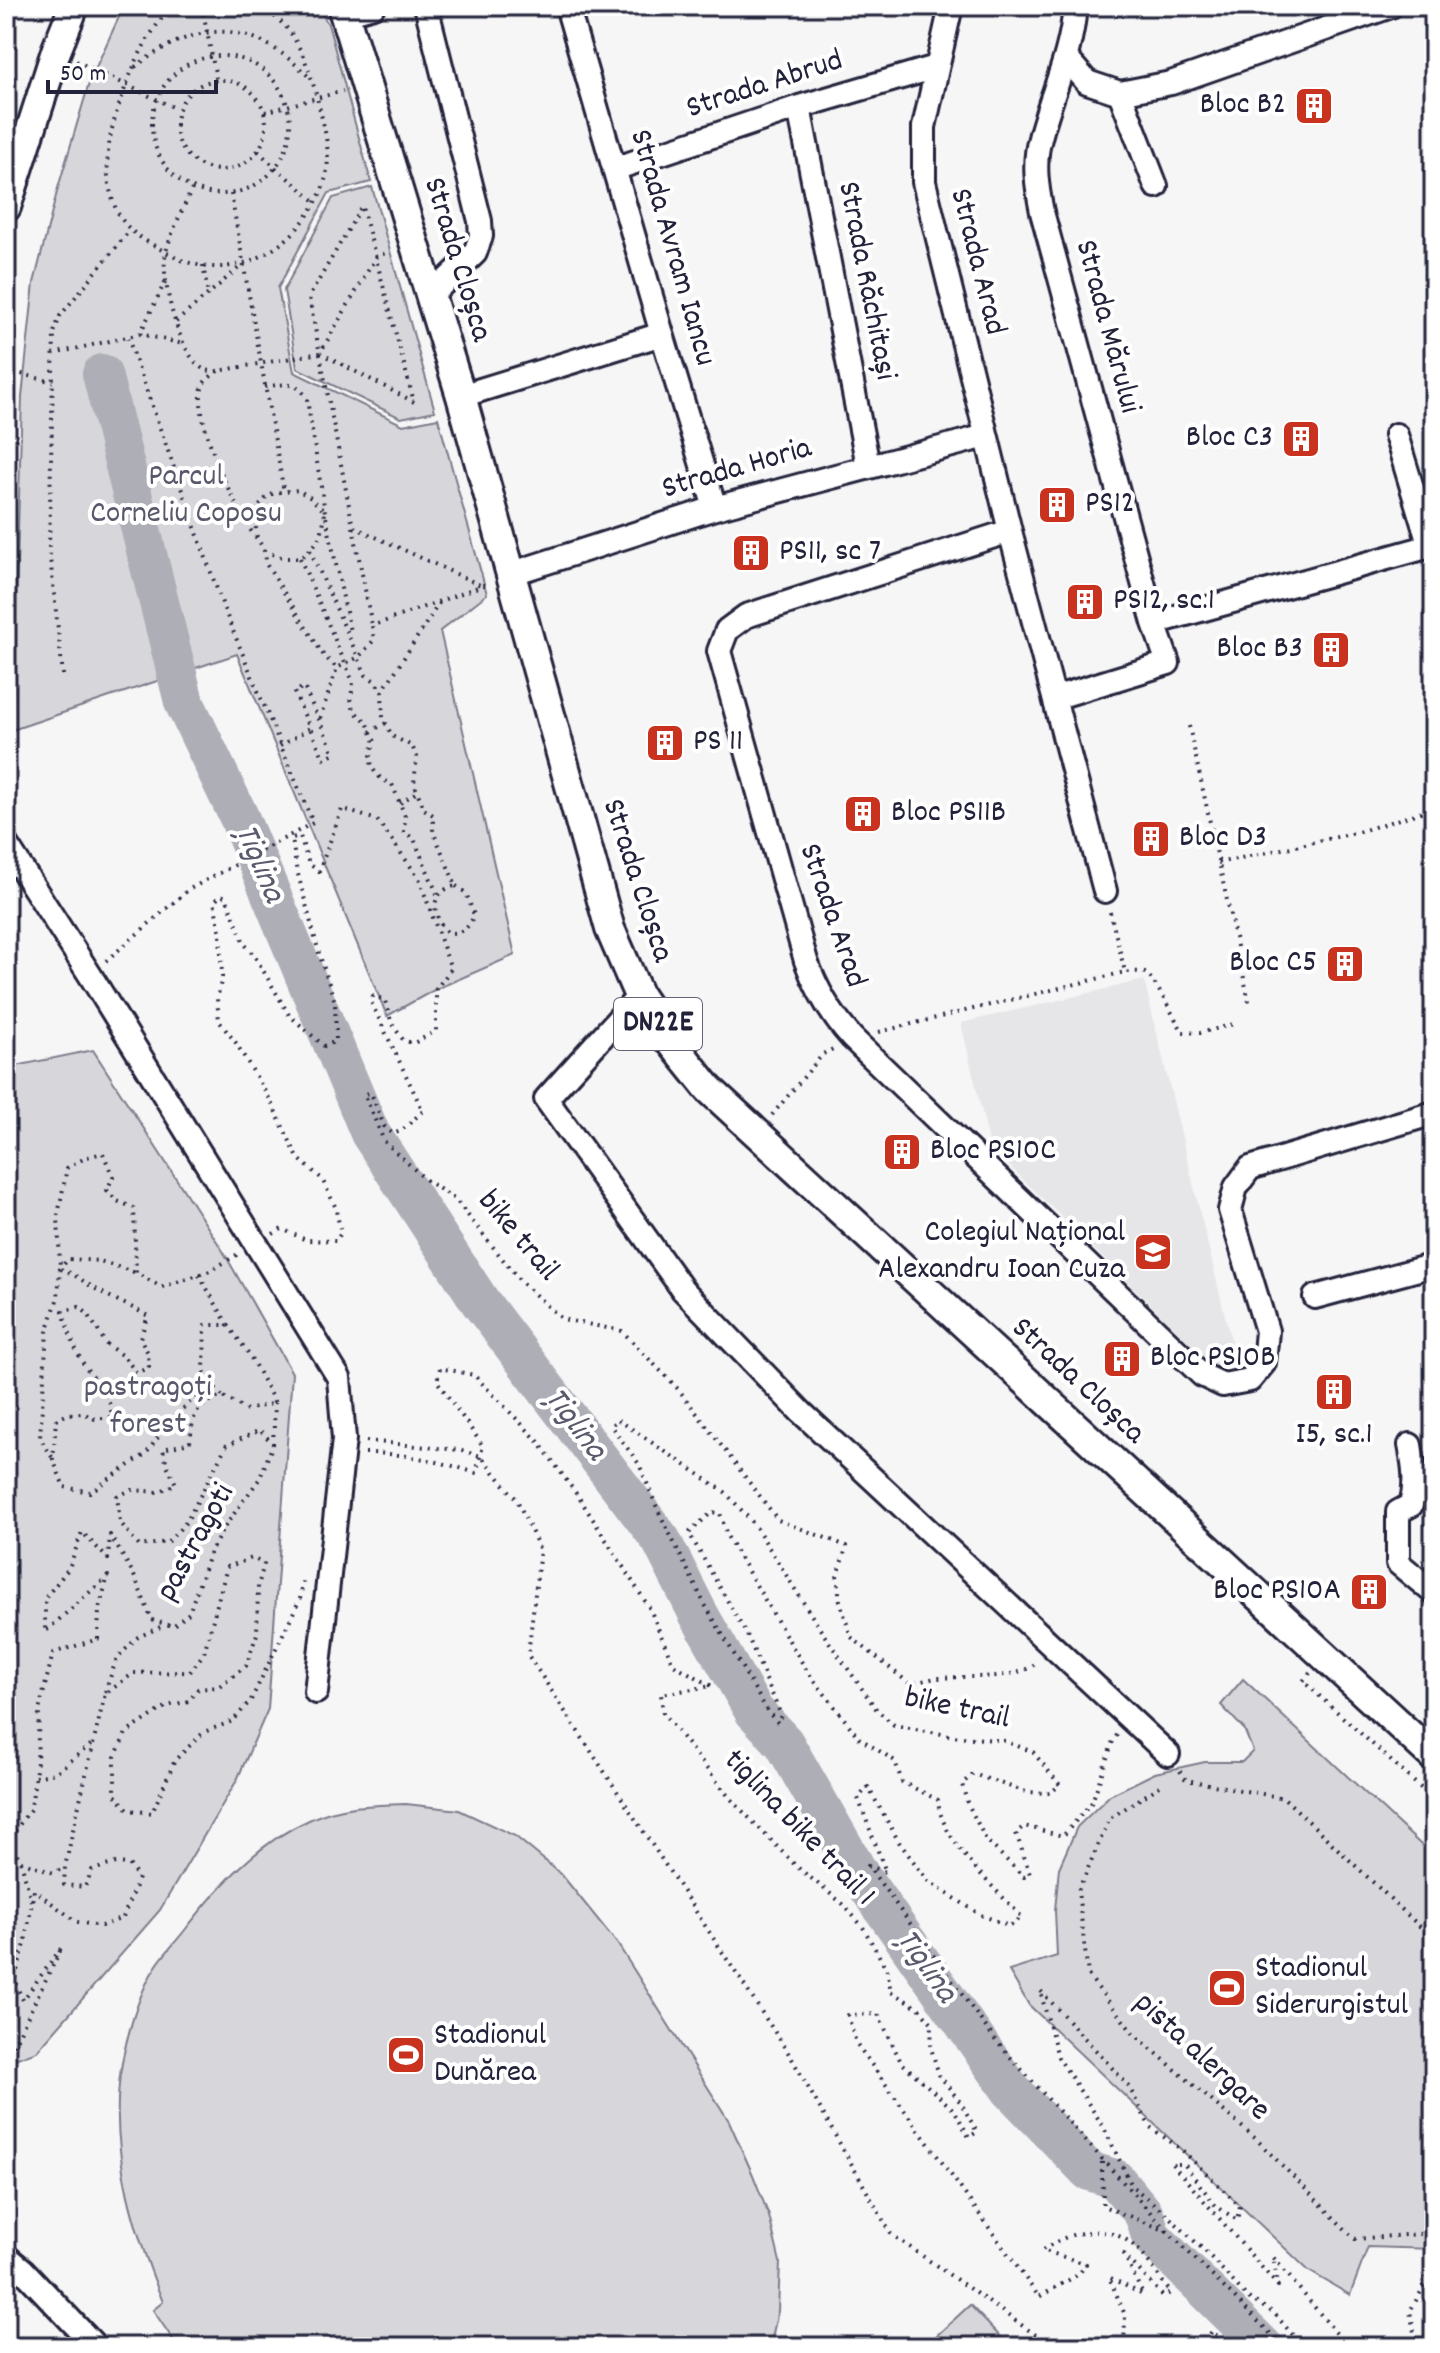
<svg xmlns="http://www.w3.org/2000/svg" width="1440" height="2353" font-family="Dekko,sans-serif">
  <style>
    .built { fill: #e6e6e9 }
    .green { fill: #d7d7db; stroke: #7c7c8b; stroke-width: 2 }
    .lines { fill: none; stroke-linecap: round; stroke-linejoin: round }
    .river { stroke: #aeaeb7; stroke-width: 40 }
    .minor-casing { stroke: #22223b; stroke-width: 28 }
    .major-casing { stroke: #22223b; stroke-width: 34 }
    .path { stroke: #22223b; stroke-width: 4; stroke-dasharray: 2 6; stroke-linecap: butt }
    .minor { stroke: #fff; stroke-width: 22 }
    .major { stroke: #fff; stroke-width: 28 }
    .labels { text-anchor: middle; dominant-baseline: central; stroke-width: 8; stroke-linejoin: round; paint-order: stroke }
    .shield { fill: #fff; stroke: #646476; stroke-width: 2 }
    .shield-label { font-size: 30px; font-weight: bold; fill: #22223b }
    .street-label { font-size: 32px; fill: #22223b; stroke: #fff }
    .poi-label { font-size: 32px; fill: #22223b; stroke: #fff; text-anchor: start }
    .park-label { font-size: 32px; fill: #58586b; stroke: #fff }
    .water-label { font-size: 34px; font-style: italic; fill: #5a5a6d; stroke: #fff }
  </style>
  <rect width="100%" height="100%" fill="#f6f6f7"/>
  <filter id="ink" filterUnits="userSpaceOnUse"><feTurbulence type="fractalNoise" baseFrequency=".0125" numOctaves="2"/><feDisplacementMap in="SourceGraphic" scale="16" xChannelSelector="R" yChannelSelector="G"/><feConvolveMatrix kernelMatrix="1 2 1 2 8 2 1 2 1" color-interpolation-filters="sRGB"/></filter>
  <g filter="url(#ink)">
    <!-- built -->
    <path class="built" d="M1144,980l91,377 -23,8 -222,-218 -29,-124z"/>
    <!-- green -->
    <path class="green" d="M124,6h193l11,18 43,158 -42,11 -51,95 16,84 109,53 35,-7 49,176 -47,37 75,324 -79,34 -49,27 -150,-362 -225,76 10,-333 12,-114 24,-95 32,-108z
      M372,187l63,224 -34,7 -104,-50 -13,-78 49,-92z
      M93,1050l130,201 69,122 -24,336 -31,71 -77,130 -123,141 -31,11v-994z
      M1243,1679l191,178v392l-66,-2 -18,48 -41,-24 -280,-266 -20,-34 48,-15 -2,-46 4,-42 18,-41 33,-32 45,-22 50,-11h37l11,-11 -9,-22 -23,-24z
      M406,1804l53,6 56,26 46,38 56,69 112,178 24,54 16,41 11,46 -2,49 -8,36h-592l-25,-37 10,-8c-28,-69 -51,-143 -44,-218 3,-32 18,-89 36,-116 8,-13 20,-25 30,-38 35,-45 73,-88 126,-111 31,-14 62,-14 95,-15z
      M970,2305l40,42h-86z"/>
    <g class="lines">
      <!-- river -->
      <path class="river" d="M102,374l82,328 55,115 131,316 111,170 180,237 38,75 55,96 30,32 75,131 152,216 78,81 26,8 29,35 7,22 113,111"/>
      <!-- minor casing -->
      <g class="minor-casing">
        <path id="minor" d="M426,6l54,215 1,15 -6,17 -44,42
          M567,6l95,328 53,174
          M951,6l-27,121v55l86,349 95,360
          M345,14l28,-8
          M1067,59l20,23 33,11 51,-10 220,-77
          M1120,93l36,93
          M799,107l69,359
          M614,169l185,-62 137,-40
          M461,396l201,-62
          M1396,435l34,112
          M1010,531l-264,85 -19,14 -8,21 87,310c11,30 25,54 46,77l350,337 21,10 27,-5 14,-17 3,-32 -37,-121 6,-23 14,-19 184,-55
          M510,574l205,-66 271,-72
          M1154,623l280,-78
          M1054,698l114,-35 -14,-40 -112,-411c-5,-24 -9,-49 -2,-74 12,-47 31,-81 35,-132
          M6,844l84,131 249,403 5,61 -28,253
          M639,996l-93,103 137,191 118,122 367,342
          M1315,1297l119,-32
          M1410,1445c4,21 7,39 1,60l-13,7v51l36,30
          M6,2256l17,14 73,77"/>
      </g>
      <!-- major casing -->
      <g class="major-casing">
        <path id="major" d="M342,6l119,390 149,533 29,67 25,37 45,56 725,668
          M6,207l50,-156 18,-45"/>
      </g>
      <!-- path -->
      <path class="path" d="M172,6c-27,30 -41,64 -54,102 -11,33 -16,67 -2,101 8,18 23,29 39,37 12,7 25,15 39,18 42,12 87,-12 111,-45 23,-31 27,-55 19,-92 -7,-31 -15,-65 -32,-92 -7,-11 -20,-21 -31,-29
        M202,6l14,72
        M152 125a69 69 0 1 1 138 0a69 69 0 1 1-138 0Z
        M76,61l101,48
        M135,67c64,-48 115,-49 173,9
        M176 125a45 45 0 1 1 90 0a45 45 0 1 1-90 0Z
        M265,112l78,-21
        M258,151l18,17 40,34
        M192,189c-9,20 -20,41 -26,63 -7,23 14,110 40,118 4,1 8,1 12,1l102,-18 56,-96 14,-6
        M231,194l53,298
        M203,265l5,29
        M176,322l66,-57
        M140,334l25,-52
        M320,353l94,49 -52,-196 -53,91 63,329
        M53,354l87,-20 43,10
        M6,370l47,12
        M218,371c-4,3 -11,8 -14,12 -15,29 28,116 43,142 10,16 19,20 19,39l58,92 13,12 22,-11 15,-17 -2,-14 117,-43
        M265,387c18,-3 33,-7 42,12l18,113 25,119
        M354,527l126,58
        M257,537c-3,-15 -2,-34 14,-42 7,-4 19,-4 27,-5l13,8 14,14c-3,25 -5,30 -25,46h-16l-18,-6
        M310,550l56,125 9,6 7,11 1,26 9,18 20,10 5,11 -3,26 10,26 9,6v16l23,55
        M300,558l53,124 -2,17 3,12 13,11 8,20c-9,19 -3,35 17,42l13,32 -1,16 10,7 24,57
        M63,675l-14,-127 5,-215 6,-17 70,-86
        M382,692l59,-92
        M320,718l17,-50
        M1189,726l61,280
        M370,732l16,-9
        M280,746l30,-18 -16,-36 10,-5 30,66 -10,6 -14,-31
        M400,803l17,-11
        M1218,863l137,-30 79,-25
        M456,886l10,7 8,22c-6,14 -11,18 -26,18 -16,-17 -20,-42 8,-47z
        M1110,912l15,60
        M106,961l82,-71 125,-67 -89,-214 -96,-271
        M879,1032l246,-60c6,0 14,-1 20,1 8,3 31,48 38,59l17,1 34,-9
        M772,1115l51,-61 10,-5
        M273,1234l9,-5 24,11 30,1 5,-8 -6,-27 -13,-27 -24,-21 -29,-60 -33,-55 -17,-22 -2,-22 5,-22 -2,-46 -6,-29 7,-7 5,2 18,46 12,15 33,57 35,31 12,-5 -1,-39 -16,-49 -23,-86 -4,-29 8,-2 9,28 10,7 23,-62 35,11 42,58 32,91 -15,20v42l-22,12 -10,-2 -12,-17 -7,-24 -12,-4 -2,6 52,109 -22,20 -8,3 -9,-8 -13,-33 -7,1 20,47 43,40 28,18 65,82 42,38 60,12 57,59 99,130 69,26 -10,29 3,26 11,36 59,47c10,-2 20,-6 31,-6 31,-3 72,4 97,-16
        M199,1275l29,50
        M210,1383l12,13
        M366,1441l92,9 23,6 36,44 23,50 -12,105 263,402 100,177 162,113
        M273,1444l2,-41
        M365,1453c39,0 74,8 111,20l7,-27 -46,-65 3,-13 34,7 64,66 42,58 70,110 23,55 39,22 -51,8 2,19 66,84 67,69 47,38 20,23 24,43 4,22 28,16 13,15 -1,25 8,27 22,28 16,29 -8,5 -14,-26 -54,-49 -23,-48 -30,1 8,28 183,254 40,-23 7,-10 -44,-14c11,-6 23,-14 35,-16 54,-11 66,22 94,59l-8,3 -39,-42 19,41 -34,-18 16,38 -1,32
        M52,1457l-12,-19 7,-106 11,-35 2,-28 8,-10 32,2 36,12
        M1310,1673l-7,8 131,119
        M105,1692l12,-34 21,-21 27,-12
        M1117,1735l-4,6 -21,61 -29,34 -39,-10 -8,7 14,41 -6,3 -38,-37 -19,-38 -5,-18 11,-10 53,18 24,1 10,-8 -27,-33 -28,-11 -52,-5 -59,-11 -17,-15 -55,-78 -68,-108 -29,-32 -108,-73 -6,7 28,38 19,46 46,93 64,109 10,11 3,-8 -33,-78 -59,-104 23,-21 8,1 7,23 80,135 52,67 36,23 7,21 36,18c2,40 57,88 84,117l-12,9 -29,-11 -53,-34 -29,-39 -31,-55 -10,11 28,74 -18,-6 128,175 171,190
        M1180,1771l6,9 98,18 150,142
        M35,1777l20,-4 38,-30
        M1160,1786l-50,32 -32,73 10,84 45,58 123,106 99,100 64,-5 15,-4
        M9,1840l12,21 33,12 11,-6
        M6,1844l25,-36 6,-46 2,-51 14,-58 45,-14 1,-30 9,-33 -63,56v-34l24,-30 13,-36 26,27 2,-24 23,38 19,47 21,6 16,-13 21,-61 16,-27 34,-47 13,-34 -13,-14 -34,16 -39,75 -19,21 -29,4 -19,-24 -3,-26 15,-6 26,2 18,-8 -9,-19 -4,-16 27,-6c3,-28 4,-37 32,-47l25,14 28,-7 -26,-49 -21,-29h-23l-1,45 6,13 -41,39 -23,32 -56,38 -26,-5 -11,-28 3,-39 12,-6 15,-1 12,6 17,-2c-2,-24 -15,-32 -27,-51 -11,-17 -17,-36 -22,-55l16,-4 9,7 18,30 18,13 13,16 12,-6 -1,-14 -8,-15 8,-22c-17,-10 -36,-17 -54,-28 -12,-7 -20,-15 -34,-19l-2,-54 9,-47 20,-11 16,-4 10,24 -6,13 10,11 17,7 2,65 26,14 48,-16 28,-17
        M21,1861l10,40
        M6,2060l56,-113 -39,53 -9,-19 11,-37 9,-54 43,32 24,4 22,-8 15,-40 -9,-14 -13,-1 -24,7 -7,17 -21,-2 1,-18 8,-37 32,-136 29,-21 56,-1 14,-19 23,-86 25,-9 12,6 -6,22 -1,48 -11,32 -28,21 -20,2 -9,12 -22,5 -41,27 -11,24v38l14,15 23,3 23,-53 29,-28 29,-11 18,-21 49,-101 4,-22
        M6,2092l6,11v17l-6,2
        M1102,2162l1,44 64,25 117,116
        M1201,2347l11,-16 17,16
        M1303,2347l-29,-34 -26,-15 -41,-45 -42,-40 -33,-27 -29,-60 -45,-69 -18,-67 88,95 22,42 32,23 58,56 -3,14 -21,-14 -32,-42h-12l106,122 -5,-29 73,88 10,2
        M1417,2347l-7,-36 16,-28 8,-6"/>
      <!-- minor -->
      <use href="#minor" class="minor"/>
      <!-- major -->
      <use href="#major" class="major"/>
    </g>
  </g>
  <!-- icons -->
  <defs>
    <g id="building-square" transform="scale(2)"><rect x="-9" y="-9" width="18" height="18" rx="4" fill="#c8321e" stroke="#fff"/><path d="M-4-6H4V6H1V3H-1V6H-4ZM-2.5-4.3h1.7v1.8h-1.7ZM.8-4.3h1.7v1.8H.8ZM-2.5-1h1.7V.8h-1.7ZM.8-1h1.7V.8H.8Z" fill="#fff"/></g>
    <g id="school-square" transform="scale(2)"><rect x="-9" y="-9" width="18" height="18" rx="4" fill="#c8321e" stroke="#fff"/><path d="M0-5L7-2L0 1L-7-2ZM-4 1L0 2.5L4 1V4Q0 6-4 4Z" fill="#fff"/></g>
    <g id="stadium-square" transform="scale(2)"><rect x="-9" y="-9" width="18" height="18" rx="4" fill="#c8321e" stroke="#fff"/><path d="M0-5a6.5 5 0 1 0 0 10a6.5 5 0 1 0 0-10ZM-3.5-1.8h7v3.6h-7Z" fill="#fff"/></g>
  </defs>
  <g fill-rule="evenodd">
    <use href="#building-square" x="1314" y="106"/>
    <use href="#building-square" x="1301" y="439"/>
    <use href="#building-square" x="1057" y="505"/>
    <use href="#building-square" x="751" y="553"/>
    <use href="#building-square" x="1085" y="602"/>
    <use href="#building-square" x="1331" y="650"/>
    <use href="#building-square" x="665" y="743"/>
    <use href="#building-square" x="863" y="814"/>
    <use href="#building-square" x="1151" y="839"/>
    <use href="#building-square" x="1345" y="964"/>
    <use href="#building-square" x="902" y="1152"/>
    <use href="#school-square" x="1153" y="1252"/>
    <use href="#building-square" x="1122" y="1359"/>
    <use href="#building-square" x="1334" y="1392"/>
    <use href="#building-square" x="1369" y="1592"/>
    <use href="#stadium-square" x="1227" y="1988"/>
    <use href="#stadium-square" x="406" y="2055"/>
  </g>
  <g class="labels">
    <!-- shield labels -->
    <rect class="shield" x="614" y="998" width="88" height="52" rx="6"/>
    <g class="shield-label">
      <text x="658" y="1024">DN22E</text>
    </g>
    <!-- street labels -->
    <g class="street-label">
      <text transform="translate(765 86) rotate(-18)">Strada Abrud</text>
      <text transform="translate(671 248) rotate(74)">Strada Avram Iancu</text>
      <text transform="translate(456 260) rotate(73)">Strada Cloșca</text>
      <text transform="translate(976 262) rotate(76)">Strada Arad</text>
      <text transform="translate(865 281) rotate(79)">Strada Răchitași</text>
      <text transform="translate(1106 327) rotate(75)">Strada Mărului</text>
      <text transform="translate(737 470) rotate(-16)">Strada Horia</text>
      <text transform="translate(636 881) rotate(72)">Strada Cloșca</text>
      <text transform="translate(831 916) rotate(71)">Strada Arad</text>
      <text transform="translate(517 1237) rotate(50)">bike trail</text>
      <text transform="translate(1077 1382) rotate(43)">Strada Cloșca</text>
      <text transform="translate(197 1543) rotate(-61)">pastragoti</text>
      <text transform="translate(957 1710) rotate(12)">bike trail</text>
      <text transform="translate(798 1829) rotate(46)">tiglina bike trail 1</text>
      <text transform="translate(1201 2058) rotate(43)">pista alergare</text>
    </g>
    <!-- poi labels -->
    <g class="poi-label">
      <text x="1286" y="106" text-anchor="end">Bloc B2</text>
      <text x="1273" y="439" text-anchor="end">Bloc C3</text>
      <text x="1085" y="505">PS12</text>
      <text x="779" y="553">PS11, sc 7</text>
      <text x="1113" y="602">PS12, sc.1</text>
      <text x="1303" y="650" text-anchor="end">Bloc B3</text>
      <text x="693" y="743">PS 11</text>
      <text x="891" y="814">Bloc PS11B</text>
      <text x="1179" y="839">Bloc D3</text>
      <text x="1317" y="964" text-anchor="end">Bloc C5</text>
      <text x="930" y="1152">Bloc PS10C</text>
      <text x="1125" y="1234" text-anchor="end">Colegiul Național<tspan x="1125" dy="37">Alexandru Ioan Cuza</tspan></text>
      <text x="1150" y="1359">Bloc PS10B</text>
      <text x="1334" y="1436" text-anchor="middle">I5, sc.1</text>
      <text x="1341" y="1592" text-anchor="end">Bloc PS10A</text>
      <text x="1255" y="1970">Stadionul<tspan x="1255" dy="37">Siderurgistul</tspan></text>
      <text x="434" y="2037">Stadionul<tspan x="434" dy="37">Dunărea</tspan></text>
    </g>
    <!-- park labels -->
    <g class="park-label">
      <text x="186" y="478">Parcul<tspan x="186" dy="37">Corneliu Coposu</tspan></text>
      <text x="148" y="1389">pastragoți<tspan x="148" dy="37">forest</tspan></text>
    </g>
    <!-- water labels -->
    <g class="water-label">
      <text transform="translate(258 864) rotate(67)">Țiglina</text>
      <text transform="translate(574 1425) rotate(53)">Țiglina</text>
      <text transform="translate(925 1967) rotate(55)">Țiglina</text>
    </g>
  </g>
  <!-- margin -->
  <rect width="1440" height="2353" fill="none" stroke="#fff" stroke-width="32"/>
  <rect x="16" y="16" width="1408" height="2321" fill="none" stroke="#22223b" stroke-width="3" filter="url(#ink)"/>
  <!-- scale -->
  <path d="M48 80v12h168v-12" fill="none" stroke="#22223b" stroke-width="4"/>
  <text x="60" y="80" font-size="24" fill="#22223b" stroke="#ffffff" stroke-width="6" paint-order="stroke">50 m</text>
</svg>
